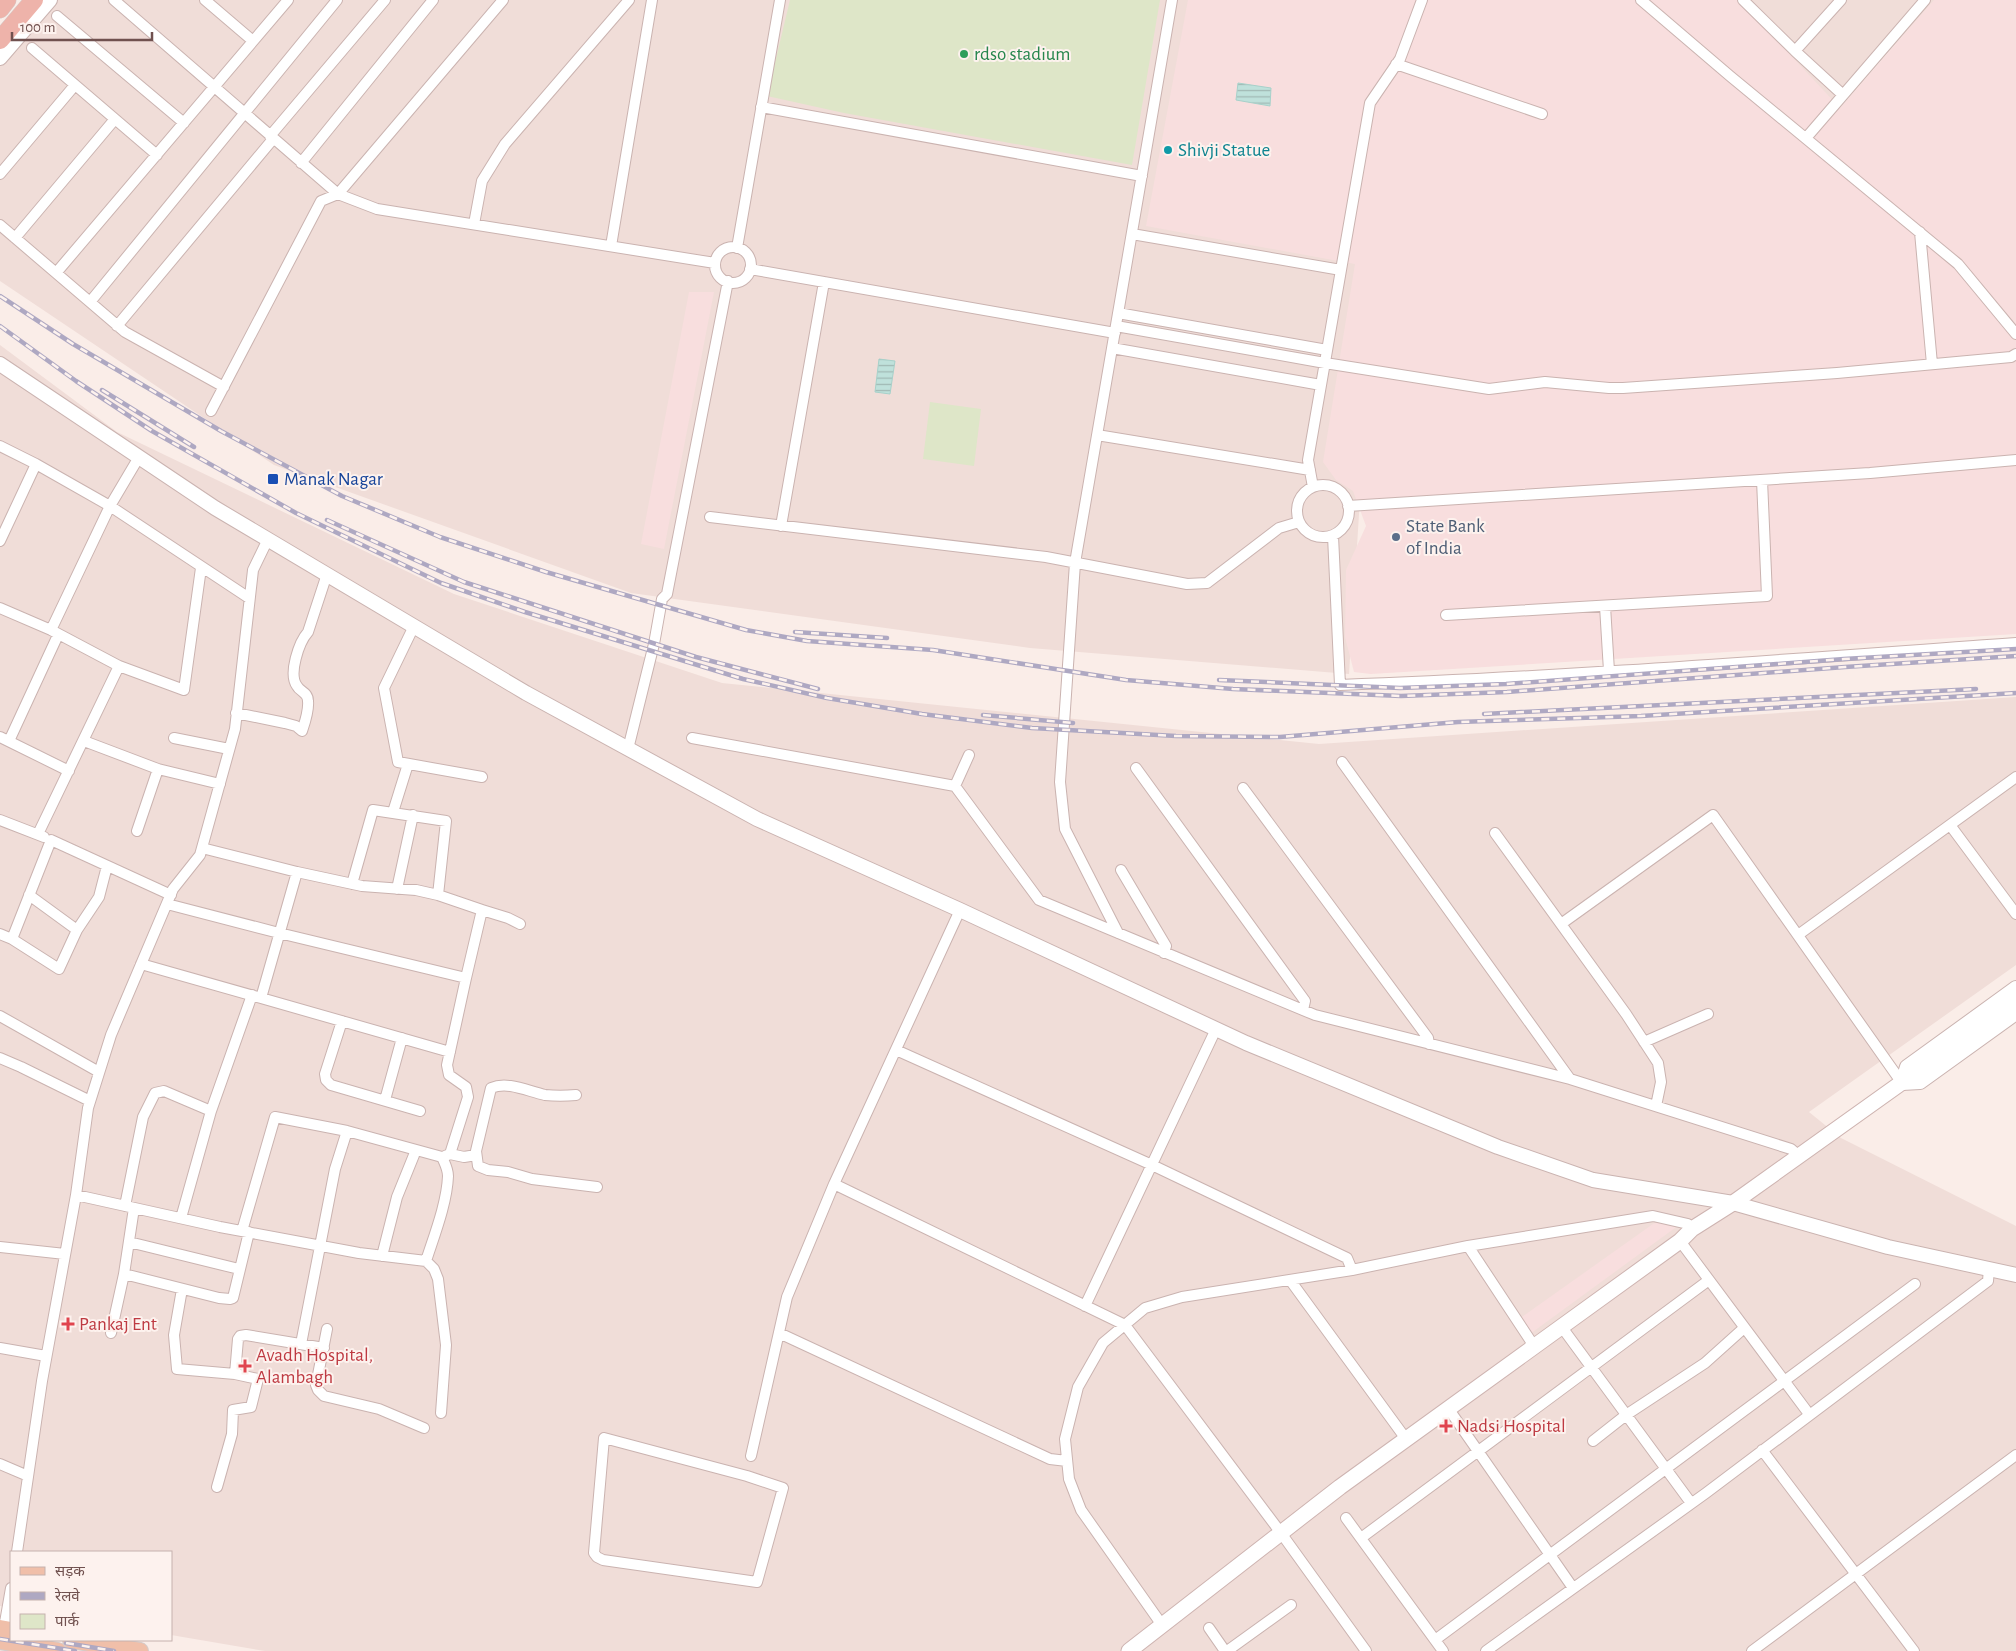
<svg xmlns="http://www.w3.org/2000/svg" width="2016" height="1651" font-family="'Alegreya Sans','Noto Sans Devanagari',sans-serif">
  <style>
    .residential { fill: #f0ddd8 }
    .commercial { fill: #f8dede }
    .green { fill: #dee6c8 }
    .water { fill: url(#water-rules); stroke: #a7d1ca }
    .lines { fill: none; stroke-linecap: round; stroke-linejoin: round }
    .minor-casing { stroke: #cab3b0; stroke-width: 12 }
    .tertiary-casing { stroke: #cab3b0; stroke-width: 16 }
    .secondary-casing { stroke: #ceb4b1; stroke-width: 17 }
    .primary-casing { stroke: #d4cbca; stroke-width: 18 }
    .trunk-casing { stroke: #d4cbca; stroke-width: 19 }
    .minor { stroke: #fff; stroke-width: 10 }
    .tertiary { stroke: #fff; stroke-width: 14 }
    .secondary { stroke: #fff; stroke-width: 15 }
    .primary { stroke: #f0bfa9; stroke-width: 16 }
    .trunk { stroke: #eeb3aa; stroke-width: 18 }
    .rail-casing { stroke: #aea8c2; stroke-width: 4.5 }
    .rail { stroke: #fdf2ee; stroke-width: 2.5; stroke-dasharray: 8; stroke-linecap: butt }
    .leisure-dot { fill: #2e9e5b; stroke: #fdf2ee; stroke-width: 2 }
    .culture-dot { fill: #0f9aa8; stroke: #fdf2ee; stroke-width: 2 }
    .transit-dot { fill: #1a4fb4; stroke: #fdf2ee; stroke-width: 2 }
    .service-dot { fill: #5c6f8a; stroke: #fdf2ee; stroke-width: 2 }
    .health-dot { fill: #e0444e; stroke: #fdf2ee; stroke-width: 2 }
    .labels { text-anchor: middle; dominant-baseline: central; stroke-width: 4; stroke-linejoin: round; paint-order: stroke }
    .leisure-label { font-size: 19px; fill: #27864d; stroke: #fdf2ee; text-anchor: start }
    .culture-label { font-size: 19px; fill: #0d838f; stroke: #fdf2ee; text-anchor: start }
    .transit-label { font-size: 19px; fill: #164399; stroke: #fdf2ee; text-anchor: start }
    .service-label { font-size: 19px; fill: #4e5e75; stroke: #fdf2ee; text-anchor: start }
    .health-label { font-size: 19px; fill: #be3a42; stroke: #fdf2ee; text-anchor: start }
  </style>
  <defs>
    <pattern id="water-rules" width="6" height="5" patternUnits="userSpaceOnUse" patternTransform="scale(1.25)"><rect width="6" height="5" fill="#bfe1db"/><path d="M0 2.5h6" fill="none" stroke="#a0b9b4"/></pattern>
  </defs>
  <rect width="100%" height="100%" fill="#faede8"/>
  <!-- residential -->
  <path class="residential" d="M52,0h1362l-45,355 -20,319 -319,-26 -399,-55 -357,-128 -274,-184v-218z
    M1687,0h248l-112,125z
    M0,345l117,87 337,162 268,89 597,61 697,-47v268l-207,147 32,26 175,88v425h-1751l-94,-16v-83h-160v56l-11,-2z"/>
  <!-- commercial -->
  <path class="commercial" d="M1188,0h551l101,108 94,-108h82v634l-645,40 -17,-2 -9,-35 1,-67 20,-44 -13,-35 -17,-11 -13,-18 32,-198 -209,-38z
    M689,292h25l-50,257 -23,-5z
    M1660,1221l19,4 -149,109 -11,-15 134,-95z"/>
  <!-- green -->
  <path class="green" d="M790,0h370l-28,165 -288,-52 -77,-17z
    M930,402l51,7 -7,57 -51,-7z"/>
  <!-- water -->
  <path class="water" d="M1238,83l33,5 -1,18 -34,-6z
    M879,359l16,2 -5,33 -15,-2z"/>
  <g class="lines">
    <!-- minor casing -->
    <g class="minor-casing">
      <path id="minor" d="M114,0l224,194 39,15 338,54
        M205,0l48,41
        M1641,0l89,76 228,188 58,70
        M1743,0l52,51
        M1841,0l-46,51 48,44
        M57,16l127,107
        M32,48l125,107
        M1396,64l146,50
        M761,107l381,69
        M270,136l115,-136
        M1806,138l119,-138
        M301,163l132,-163
        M0,174l75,-89
        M474,224l8,-43 23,-37 124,-144
        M0,225l125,107 99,55
        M1920,232l12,132
        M1132,234l209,36
        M15,238l100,-119
        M611,246l41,-246
        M715 265a18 18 0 1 1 36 0a18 18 0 1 1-36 0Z
        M737,248l43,-248
        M750,269l365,64
        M56,273l232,-273
        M90,302l247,-302
        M1118,313l209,37
        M117,326l156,-187
        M1116,326l209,37 164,26 56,-7 64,6h14l214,-15 174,-16 5,-3
        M1112,348l209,37
        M211,411l110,-210 17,-7 165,-194
        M1097,435l213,35
        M0,446l36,18
        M139,457l-29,49 -59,124 68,36 65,24 17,-122
        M1297 511a26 26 0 1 1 52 0a26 26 0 1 1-52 0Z
        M1313,487l-5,-27 62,-357 30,-44 22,-59
        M1348,506l522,-33 146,-13
        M710,517l336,40 141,27 20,-1 72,-55 20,-6
        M781,526l43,-244
        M1333,536l7,149c225,-8 451,-26 676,-42
        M0,541l36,-77 74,42 139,92
        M1605,606l4,65
        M0,608l51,22
        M1446,615l321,-19 -5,-116
        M414,626l-30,62 14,74 84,15
        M236,713l49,10 11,3 6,5c3,-9 7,-20 6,-30 0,-9 -8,-9 -11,-15 -9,-12 2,-44 11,-54l19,-58
        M0,737l69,34
        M174,738l55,11
        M692,738l263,48 84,114 276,115 255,64 221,70 8,7
        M9,741l49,-106
        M84,741l74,28
        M628,749l26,-105 8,-45 5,-5 61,-313
        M1342,762l228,317
        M1136,768l169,233 -2,9
        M955,786l14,-31
        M1243,788l185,250 1,6
        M393,812l15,-48
        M0,820l44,17
        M1950,825l66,89
        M137,831l21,-62 62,15
        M1495,833l131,181 32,49 3,19 -5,24
        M38,834l81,-168
        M1121,870l45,76 -2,7
        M297,872l65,14 54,4 22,5 44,15
        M352,884l21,-74 73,11 -8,74
        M397,889l16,-74
        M167,904l112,29 187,45 16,-68 26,8 12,6
        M1561,924l152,-109 189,268
        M77,930l22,-33 8,-31
        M1118,933l-53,-104 -5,-47 15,-219 97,-563
        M0,934l12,5 39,-99 120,55
        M1798,935l218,-158
        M12,939l47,30 18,-39 -48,-35
        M141,964l120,34 36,-126 -95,-24
        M261,998l189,54
        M0,1016l99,56
        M342,1021l-17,53 1,6 5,5 89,26
        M1644,1042l64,-28
        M896,1050l256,115 195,93 5,12
        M0,1058l21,9 69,34
        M576,1095c-11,1 -21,1 -31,0 -18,-4 -37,-14 -54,-7l-15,63 2,15 10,4 20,2 24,7 65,8
        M385,1100l17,-62
        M450,1154l18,-57 -2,-10 -17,-12 -2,-10 19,-87
        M445,1156l5,-2 14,3 12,-2
        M834,1184l291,141 156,208 85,118
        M76,1195l144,32 139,26 67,8 8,8 4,10 8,66 -5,68
        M125,1206l18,-89 12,-24 9,-2 47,20
        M134,1208l-10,66 95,24 11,1 3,-1 16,-66
        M181,1218l30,-107 41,-116
        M242,1231l33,-114 72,14 95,26c3,7 6,12 6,19 -1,27 -14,60 -22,85
        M1680,1241l129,173
        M129,1242l110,27
        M1468,1246l66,100
        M0,1247l65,7
        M382,1256l15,-59 17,-42
        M1290,1280l116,159
        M182,1289l-8,46 3,34 58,5 23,5 -7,28 -18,3 -1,24 -15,53
        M1085,1306l131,-277
        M1561,1326l130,177
        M327,1329l-11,56 2,5 6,6 55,13 45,19
        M111,1333l13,-59
        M779,1333l271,126 17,2
        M301,1344l34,-175 12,-38
        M0,1348l46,8
        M235,1374l3,-35 2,-3 6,-1 78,13
        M1448,1408l125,180
        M604,1438l143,38 36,12 -26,94 -154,-22 -6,-3 -3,-4z
        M1593,1441l33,-26 79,-52 39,-35
        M1762,1450l152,201
        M751,1456l36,-159 47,-113 126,-274
        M0,1464l28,12
        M1346,1518l97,133
        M1361,1538l348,-258
        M17,1552l25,-171 34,-186 12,-87 23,-73 62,-146 27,-34 35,-126 18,-159 15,-31
        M1162,1625l-81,-115 -12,-31 -4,-40 13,-52 25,-44 42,-35 37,-11 170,-27 116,-24 185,-30 35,8 4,5
        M1209,1628l16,23
        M3,1634l8,-46
        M1435,1640l480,-356
        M1227,1651l64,-46
        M1486,1651l220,-158 282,-212 1,-12
        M1752,1651l264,-196"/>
    </g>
    <!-- tertiary casing -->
    <g class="tertiary-casing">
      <path id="tertiary" d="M0,58l50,-58
        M0,364l215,144 311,185 231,126 203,91 286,133 252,104 95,33 140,23 155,44 128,28
        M2016,988l-109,79 -5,16 18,-1 96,-69"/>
    </g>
    <!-- secondary casing -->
    <g class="secondary-casing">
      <path id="secondary" d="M1129,1651l211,-164 340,-246 12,-12 41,-26 283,-202"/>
    </g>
    <!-- primary casing -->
    <g class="primary-casing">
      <path id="primary" d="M0,1628l11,2
        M71,1640l69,11
        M0,1641l58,10"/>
    </g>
    <!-- trunk casing -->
    <g class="trunk-casing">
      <path id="trunk" d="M0,9l7,-9
        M0,40l34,-40"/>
    </g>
    <!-- minor -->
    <use href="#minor" class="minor"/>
    <!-- tertiary -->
    <use href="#tertiary" class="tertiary"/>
    <!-- secondary -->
    <use href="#secondary" class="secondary"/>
    <!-- primary -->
    <use href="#primary" class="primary"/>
    <!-- trunk -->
    <use href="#trunk" class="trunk"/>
    <!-- rail casing -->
    <g class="rail-casing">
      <path id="rail" d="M0,296l73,48 148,87 121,65 98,41 106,35 200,58 61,11 126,9 193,30 107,9 168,7 106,-4 338,-25 171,-11
        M0,326l76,55 76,50 144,82 145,70 84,29 218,67 84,19 95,16 110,14 144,8 104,1 178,-15 183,-6 375,-23
        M102,390l92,57
        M327,520l137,62 232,75 122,32
        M795,632l92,6
        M1219,680l181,8 106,-4 338,-25 172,-10
        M1484,714l492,-25
        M983,715l90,8
        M0,1639l75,12
        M66,1643l48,8"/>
    </g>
    <!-- rail -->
    <use href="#rail" class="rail"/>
  </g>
  <!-- markers -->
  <circle class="leisure-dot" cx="964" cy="54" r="5"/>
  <circle class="culture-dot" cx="1168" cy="150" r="5"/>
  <rect class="transit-dot" x="267" y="473" width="12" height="12" rx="2.5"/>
  <circle class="service-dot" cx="1396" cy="537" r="5"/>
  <g class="health-dot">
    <path d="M65.5 1316.5h5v5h5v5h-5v5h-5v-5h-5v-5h5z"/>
    <path d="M242.5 1358.5h5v5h5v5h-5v5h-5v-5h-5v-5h5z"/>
    <path d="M1443.5 1418.5h5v5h5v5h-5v5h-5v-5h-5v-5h5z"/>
  </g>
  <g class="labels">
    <!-- leisure labels -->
    <g class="leisure-label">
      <text x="974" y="54">rdso stadium</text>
    </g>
    <!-- culture labels -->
    <g class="culture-label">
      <text x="1178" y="150">Shivji Statue</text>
    </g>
    <!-- transit labels -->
    <g class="transit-label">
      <text x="284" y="479">Manak Nagar</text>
    </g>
    <!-- service labels -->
    <g class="service-label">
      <text x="1406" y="526">State Bank<tspan x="1406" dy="22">of India</tspan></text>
    </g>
    <!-- health labels -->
    <g class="health-label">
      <text x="79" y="1324">Pankaj Ent</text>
      <text x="256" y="1355">Avadh Hospital,<tspan x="256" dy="22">Alambagh</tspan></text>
      <text x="1457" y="1426">Nadsi Hospital</text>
    </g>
  </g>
  <!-- legend -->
  <rect x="10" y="1551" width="162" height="90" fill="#fdf2ee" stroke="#c5b2ae"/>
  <rect x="20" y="1567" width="25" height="8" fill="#f0bfa9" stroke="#c5b2ae"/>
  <text x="55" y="1576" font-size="15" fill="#70514f">सड़क</text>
  <rect x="20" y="1592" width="25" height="8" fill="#aea8c2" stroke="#c5b2ae"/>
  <text x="55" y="1601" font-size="15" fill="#70514f">रेलवे</text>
  <rect x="20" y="1614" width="25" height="15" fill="#dee6c8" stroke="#c5b2ae"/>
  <text x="55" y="1626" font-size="15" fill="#70514f">पार्क</text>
  <!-- scale -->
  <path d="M12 32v8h140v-8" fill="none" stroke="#70514f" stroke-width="2.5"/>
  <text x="20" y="32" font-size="15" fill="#70514f" stroke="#fdf2ee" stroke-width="4" paint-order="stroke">100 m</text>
</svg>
